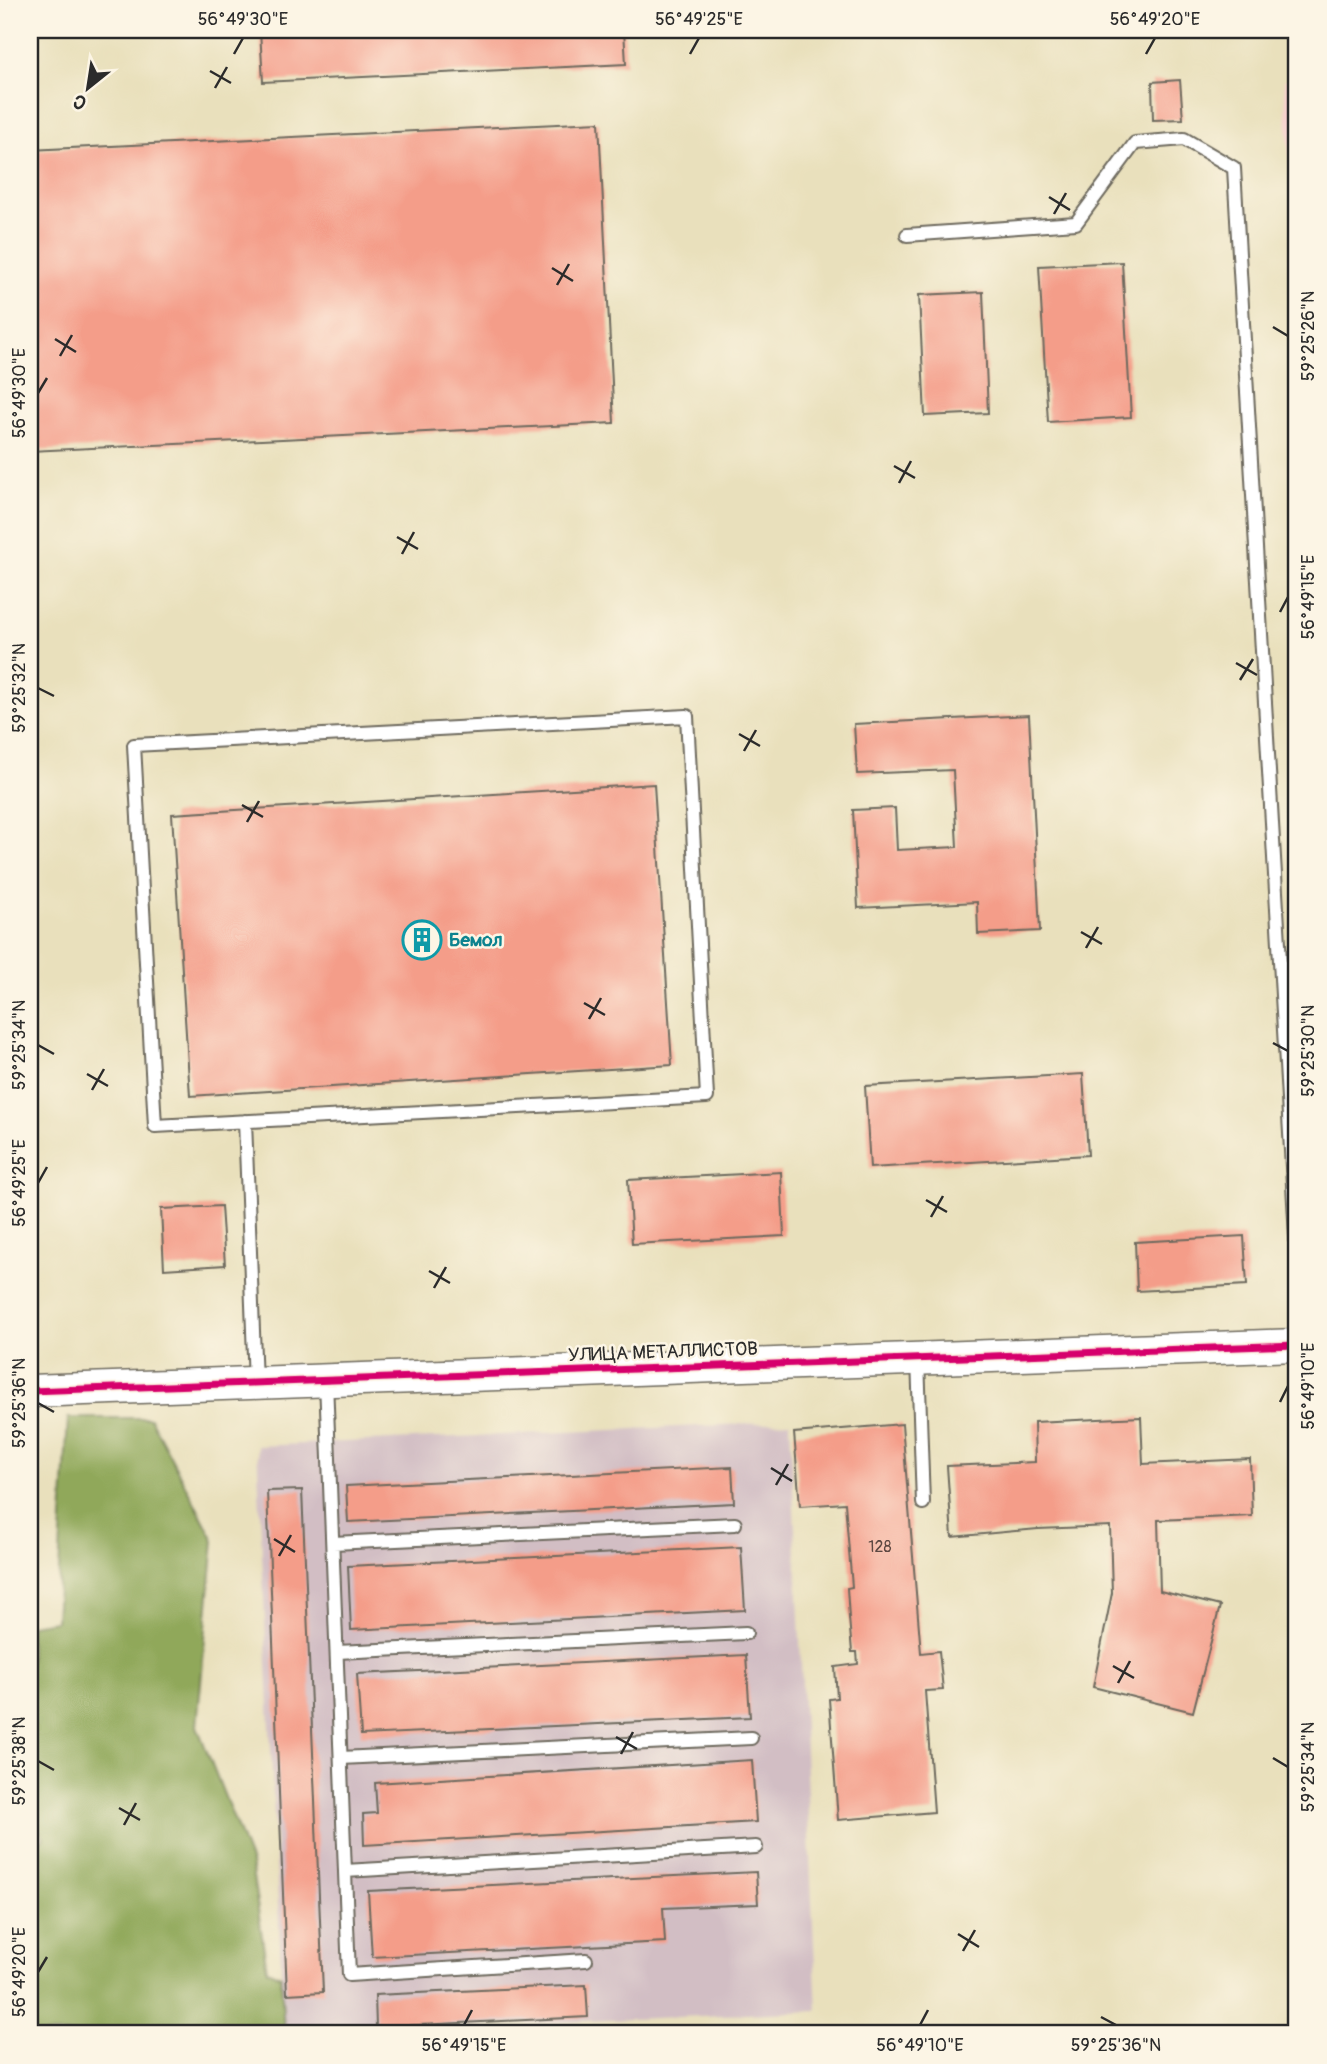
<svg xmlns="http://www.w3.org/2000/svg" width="1327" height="2064" font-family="Pangolin,sans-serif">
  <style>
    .built { fill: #f7d0ce }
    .industrial { fill: #d2bec4 }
    .forest { fill: #90a85a; stroke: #5e6a42; stroke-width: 2 }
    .building { fill: #f49d89 }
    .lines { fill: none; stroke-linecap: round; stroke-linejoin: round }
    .service-casing { stroke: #6e6a5e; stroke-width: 16 }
    .tertiary-casing { stroke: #6e6a5e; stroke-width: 35 }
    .service { stroke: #fff; stroke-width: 12 }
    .tertiary { stroke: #fff; stroke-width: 32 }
    .cycleway-casing { stroke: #fcf5e5; stroke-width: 11 }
    .cycleway { stroke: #d6006c; stroke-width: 7 }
    .ticks { fill: none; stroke: #2b2b2b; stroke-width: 2.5 }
    .labels { text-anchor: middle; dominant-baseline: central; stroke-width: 5; stroke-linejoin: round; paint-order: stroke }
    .number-label { font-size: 16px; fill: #5d4842 }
    .culture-label { font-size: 19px; font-weight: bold; fill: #0d838f; stroke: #fcf5e5; text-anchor: start }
    .street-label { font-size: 19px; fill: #2b2b2b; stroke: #fcf5e5 }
    .neatline { fill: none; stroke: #2b2b2b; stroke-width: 2.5 }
    .ticks-label { font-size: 18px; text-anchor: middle; fill: #2b2b2b }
  </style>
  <rect width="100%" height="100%" fill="#fcf5e5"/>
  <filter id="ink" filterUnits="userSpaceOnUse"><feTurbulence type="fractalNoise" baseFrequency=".0143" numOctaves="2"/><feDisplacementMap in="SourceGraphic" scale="14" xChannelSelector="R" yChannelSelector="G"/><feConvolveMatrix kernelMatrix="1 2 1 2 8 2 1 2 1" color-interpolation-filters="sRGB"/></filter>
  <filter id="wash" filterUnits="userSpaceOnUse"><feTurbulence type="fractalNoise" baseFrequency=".00686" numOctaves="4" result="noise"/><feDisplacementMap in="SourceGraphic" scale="28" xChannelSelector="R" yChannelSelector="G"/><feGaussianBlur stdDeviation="1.57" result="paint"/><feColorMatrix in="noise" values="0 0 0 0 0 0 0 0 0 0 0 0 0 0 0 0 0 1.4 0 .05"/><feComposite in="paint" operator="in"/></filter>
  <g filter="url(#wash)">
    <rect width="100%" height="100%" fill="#e9e0bc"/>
    <!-- built -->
    <path class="built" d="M1297,79v193l-13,-192z"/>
    <!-- industrial -->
    <path class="industrial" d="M790,1422l27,589 -533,23 -27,-588z"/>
    <!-- forest -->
    <path class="forest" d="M68,1418h82l64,122 -17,186 54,137 16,107 14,6 3,58 165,-7 2,7h-421v-185l14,-11 -14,-21v-192l26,-4z"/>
    <g id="blocks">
      <!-- building -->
      <path class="building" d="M260,30h364l2,34 -363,18z
        M1180,80l3,39 -30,1 -1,-38z
        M599,122l15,301 -584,28v-301z
        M1122,262l9,155 -83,5 -9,-156z
        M983,292l5,121 -63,3 -6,-121z
        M1029,715l11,216 -62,3 -1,-32 -119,6 -5,-98 42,-2 2,42 60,-3 -4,-77 -96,4 -3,-50z
        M654,784l18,281 -482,31 -18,-282z
        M1083,1074l5,81 -218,13 -5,-82z
        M781,1172l3,64 -152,8 -4,-64z
        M221,1206l4,59 -61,4 -3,-60z
        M1244,1236l3,49 -110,6 -2,-49z
        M1141,1417l2,47 107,-5 2,57 -94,4 2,71 60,15 -27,106 -100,-25 19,-94 -2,-67 -72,3 -86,8 -5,-71 88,-4 -1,-40z
        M902,1424l19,229 18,-2 4,39 -18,1 9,121 -96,8 -9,-121 8,-1 -2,-31 23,-3 -1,-12h-5l-3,-34 -2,-30 5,-1 -7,-84 -45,3 -6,-73z
        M732,1467l2,36 -386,19 -2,-36z
        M302,1490l21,502 -36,2 -20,-503z
        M741,1547l4,63 -394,20 -3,-64z
        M746,1655l4,62 -389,18 -4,-61z
        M752,1760l4,62 -392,23 -1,-31 14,-1 -2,-30z
        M756,1872l2,32 -95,4 2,34 -293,15 -4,-66z
        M586,1985l2,32 -212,10 -1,-32z"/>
    </g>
  </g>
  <g filter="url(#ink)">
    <use href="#blocks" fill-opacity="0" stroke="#6e6a5e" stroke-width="2"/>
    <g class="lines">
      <!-- service casing -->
      <g class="service-casing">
        <path id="service" d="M907,235l169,-12 59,-80 49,-4 50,29 63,1086
          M687,716l20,381 -552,29 -21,-381z
          M245,1121l10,262
          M918,1359l5,144
          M326,1381l23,594 237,-15
          M333,1543l402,-19
          M337,1652l409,-19
          M341,1758l410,-20
          M345,1871l411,-24"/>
      </g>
      <!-- tertiary casing -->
      <g class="tertiary-casing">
        <path id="tertiary" d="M30,1391l1267,-46"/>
      </g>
      <!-- service -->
      <use href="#service" class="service"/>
      <!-- tertiary -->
      <use href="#tertiary" class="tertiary"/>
      <!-- cycleway casing -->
      <g class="cycleway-casing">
        <path id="cycleway" d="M30,1391l1267,-46"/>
      </g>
      <!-- cycleway -->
      <use href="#cycleway" class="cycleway"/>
    </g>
  </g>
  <!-- ticks -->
  <path class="ticks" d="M234,54l9,-16M690,54l9,-16M1146,54l9,-16M210,71l21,12M215,88l12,-21M1049,197l21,13M1054,214l12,-21M552,268l21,13M557,285l12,-21M1273,327l15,9M55,339l21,13M60,356l12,-21M38,393l9,-15M894,466l21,12M899,483l12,-22M397,537l21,12M402,554l12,-22M1280,612l8,-15M1236,663l21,12M1240,680l13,-21M38,688l16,8M739,734l21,12M744,751l12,-21M242,805l21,12M247,822l12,-21M1081,932l21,12M1086,948l12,-21M584,1003l21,12M589,1019l12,-21M1273,1043l15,8M38,1045l16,9M87,1074l21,12M92,1090l12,-21M38,1183l9,-16M926,1200l21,12M931,1217l12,-21M429,1271l21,12M434,1288l12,-21M1280,1402l8,-16M38,1403l16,9M771,1468l21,13M776,1485l12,-21M274,1539l21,13M279,1556l12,-21M1113,1666l21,12M1118,1683l12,-22M616,1737l21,12M621,1754l12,-22M1273,1758l15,9M38,1761l16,9M119,1808l21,12M124,1825l12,-22M958,1934l21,13M963,1951l12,-21M38,1972l9,-15M1101,2017l15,8M464,2025l8,-15M920,2025l8,-15"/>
  <!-- icons -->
  <defs>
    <g id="building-ring" transform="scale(2.0125)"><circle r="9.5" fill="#fcf5e5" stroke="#0f9aa8" stroke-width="1.5"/><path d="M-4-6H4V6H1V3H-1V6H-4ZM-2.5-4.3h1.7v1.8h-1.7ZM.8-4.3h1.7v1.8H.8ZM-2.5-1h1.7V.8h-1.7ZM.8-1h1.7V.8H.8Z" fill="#0f9aa8"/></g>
  </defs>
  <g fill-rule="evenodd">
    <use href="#building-ring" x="422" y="940"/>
  </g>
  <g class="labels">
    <!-- number labels -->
    <g class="number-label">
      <text x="880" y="1547">128</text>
    </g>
    <!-- culture labels -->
    <g class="culture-label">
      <text x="449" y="940">Бемол</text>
    </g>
    <!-- street labels -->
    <g class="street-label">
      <text transform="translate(663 1352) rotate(-2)">УЛИЦА МЕТАЛЛИСТОВ</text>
    </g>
  </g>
  <!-- margin -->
  <rect width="1327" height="2064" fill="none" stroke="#fcf5e5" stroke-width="77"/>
  <!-- north arrow -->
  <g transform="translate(88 88) rotate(210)" stroke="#fcf5e5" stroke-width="5" paint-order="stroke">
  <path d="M0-5L12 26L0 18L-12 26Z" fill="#2b2b2b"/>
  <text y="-10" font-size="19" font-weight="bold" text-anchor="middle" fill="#2b2b2b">С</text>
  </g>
  <rect x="38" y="38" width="1250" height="1987" class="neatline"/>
  <g class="ticks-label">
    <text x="243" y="25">56°49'30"E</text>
    <text x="699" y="25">56°49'25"E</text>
    <text x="1155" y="25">56°49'20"E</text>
    <text transform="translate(1308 336) rotate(-90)" y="6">59°25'26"N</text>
    <text transform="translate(19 393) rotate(-90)" y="6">56°49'30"E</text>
    <text transform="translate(1308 597) rotate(-90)" y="6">56°49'15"E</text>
    <text transform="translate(19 688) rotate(-90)" y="6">59°25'32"N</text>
    <text transform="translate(19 1045) rotate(-90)" y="6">59°25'34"N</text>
    <text transform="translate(1308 1051) rotate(-90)" y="6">59°25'30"N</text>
    <text transform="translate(19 1183) rotate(-90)" y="6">56°49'25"E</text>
    <text transform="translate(1308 1386) rotate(-90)" y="6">56°49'10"E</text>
    <text transform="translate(19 1403) rotate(-90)" y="6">59°25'36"N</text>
    <text transform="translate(19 1761) rotate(-90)" y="6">59°25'38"N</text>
    <text transform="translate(1308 1767) rotate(-90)" y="6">59°25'34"N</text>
    <text transform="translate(19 1972) rotate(-90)" y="6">56°49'20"E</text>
    <text x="464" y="2051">56°49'15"E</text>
    <text x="920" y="2051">56°49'10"E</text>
    <text x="1116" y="2051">59°25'36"N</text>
  </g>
</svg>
